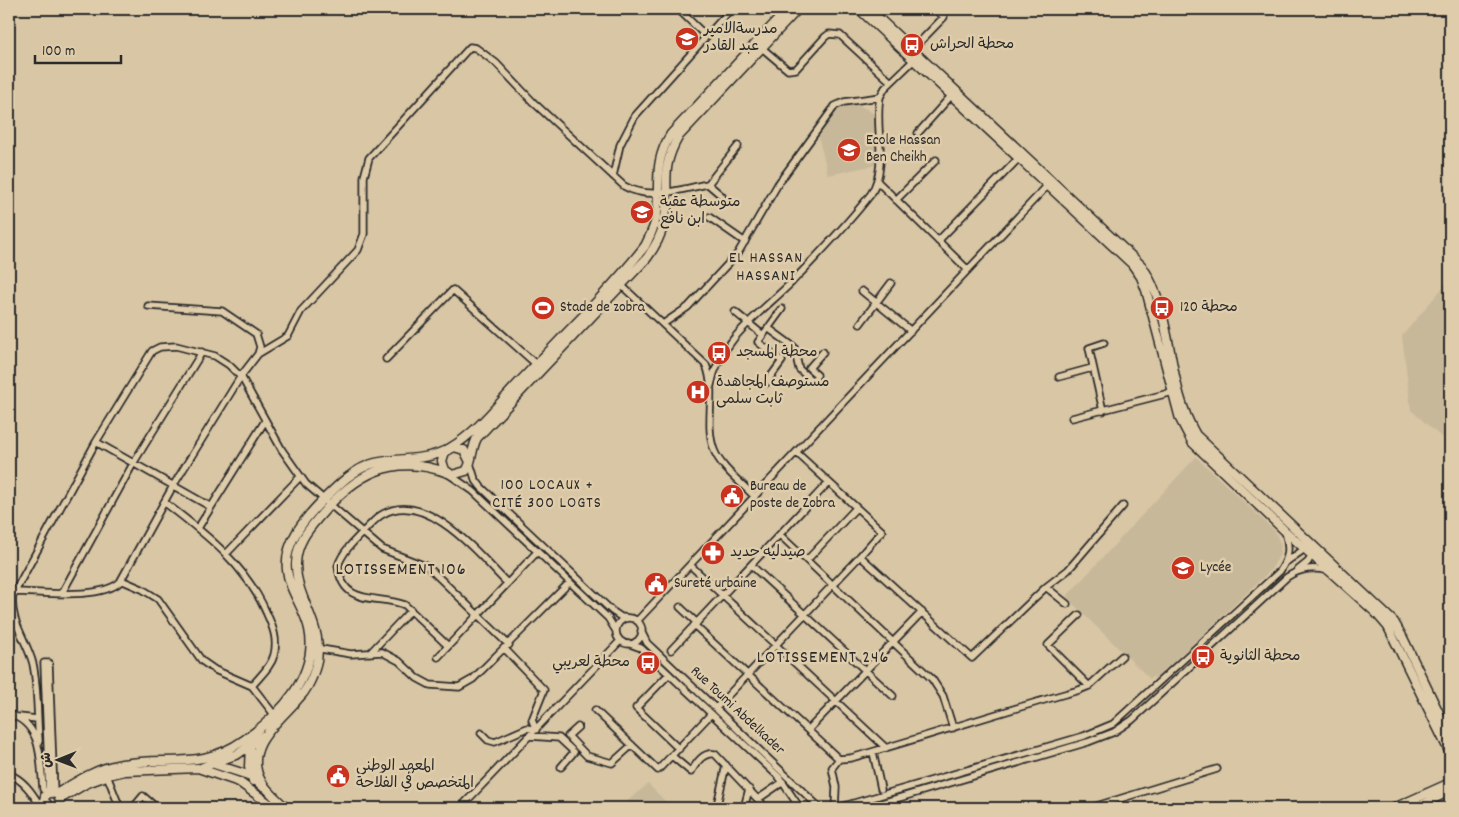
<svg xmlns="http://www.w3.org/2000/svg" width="1459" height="817" font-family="Dekko,'Playpen Sans Arabic',sans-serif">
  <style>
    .built { fill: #c8b89a }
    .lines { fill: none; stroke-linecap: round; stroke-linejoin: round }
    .street-casing { stroke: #2b2b2b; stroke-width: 9 }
    .secondary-casing { stroke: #2b2b2b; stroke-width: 11 }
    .street { stroke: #dfccaa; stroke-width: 5.5 }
    .secondary { stroke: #dfccaa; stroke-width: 8 }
    .labels { text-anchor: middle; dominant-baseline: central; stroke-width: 5; stroke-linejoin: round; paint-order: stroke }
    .poi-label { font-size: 15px; fill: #2b2b2b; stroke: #dfccaa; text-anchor: start }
    .street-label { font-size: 15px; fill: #2b2b2b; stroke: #dfccaa }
    .neighbourhood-label { font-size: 16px; letter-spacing: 1px; fill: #2b2b2b; stroke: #dfccaa }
    .quarter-label { font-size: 18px; letter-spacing: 1px; fill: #2b2b2b; stroke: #dfccaa }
  </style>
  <rect width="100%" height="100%" fill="#d8c6a5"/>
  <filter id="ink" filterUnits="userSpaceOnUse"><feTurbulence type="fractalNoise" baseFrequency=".02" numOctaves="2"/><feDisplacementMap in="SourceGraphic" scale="10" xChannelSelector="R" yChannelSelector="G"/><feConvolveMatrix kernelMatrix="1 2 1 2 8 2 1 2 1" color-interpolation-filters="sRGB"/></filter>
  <g filter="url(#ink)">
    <!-- built -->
    <path class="built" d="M855,103l20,11 1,51 -48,10 -10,-40 22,-29z
      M1450,279v166l-39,-35 -9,-74z
      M1196,457l79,74 6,15 -2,10 -9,15 -115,109 -2,-4 -3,3 -84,-82z
      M648,784l24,24h-53z"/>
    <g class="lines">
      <!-- street casing -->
      <g class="street-casing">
        <path id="street" d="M678,9l28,27
          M762,48l26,22 8,-1 29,-32 4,-3 11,1 51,47
          M912,50l32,-33 -9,-8
          M918,133l33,-37
          M613,176l7,-31 15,-29 96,-107
          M878,182l90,88
          M722,196l-14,-12 30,-38
          M896,200l40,-40
          M709,217l36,25
          M938,241l80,-82
          M619,283l87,82c11,27 -2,58 8,85 7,18 28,33 41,47
          M862,291l49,40
          M735,312l28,23
          M663,324l25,-17 50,-54 40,-69 57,-78 9,-4 36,-5
          M860,324l31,-41
          M768,328l26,19 5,22 13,12 5,-6 -8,-7 14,-16
          M258,354l30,-18 13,-25 57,-61 6,-16v-57l5,-19 101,-111 6,1 20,15 37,39 91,84c26,15 57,3 84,-2
          M386,359l67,-69 85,76
          M1059,377l33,-9
          M766,383l16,-22 -24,-19 24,-33
          M711,385c7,-44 51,-73 81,-103 27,-28 55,-57 79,-88 18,-30 3,-65 9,-97l5,-9 30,-29
          M1103,411l-14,-63 15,-5
          M1072,418l101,-26
          M96,442l115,65
          M797,453l85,78 -22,25 112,102 74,-71 21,17
          M470,463l5,16 6,8 131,124 9,6 8,1
          M450,475l23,16 135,127 8,13
          M164,502c42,32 82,63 103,112 6,13 11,26 7,41 -3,12 -14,21 -22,31
          M198,528l67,-107
          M780,535l152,144 11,17 10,32
          M227,553l73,-76
          M807,560l49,-52
          M1286,562l20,-14
          M690,565l196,183
          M751,565l142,131
          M1298,570l10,-8 5,-9
          M121,580l21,9 16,10 44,62 13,9 37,16 24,31
          M1046,587l22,-17 55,-64
          M15,592c26,0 85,8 105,-10l53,-96 68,-110 17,-22 2,-7 -4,-13 -34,-23 -74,-5
          M62,593l72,-131 68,-110
          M680,607l17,16
          M1079,615l-31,30 41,41
          M616 631a13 13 0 1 1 26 0a13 13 0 1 1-26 0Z
          M637,621l410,-435
          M694,625l145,134 12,-1c77,-22 152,-47 228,-68l10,-4 33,-30
          M641,631l6,12 172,164
          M630,644l11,4 138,129 21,31
          M448,646l-43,-41c-27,-11 -62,3 -67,-39 4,-14 18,-27 28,-37 5,-5 11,-12 17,-15 44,-25 97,42 124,69
          M315,648l36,6 31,-2 17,9 18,17 13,7 29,2 14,-8 97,-97
          M671,650l157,-167
          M370,653l41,-43
          M438,657l100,-106
          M669,674l-33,34 43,41
          M716,708l144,-152
          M595,710l63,60 53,-56
          M9,714c34,10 31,46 34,75l4,5
          M19,717l18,2
          M578,727l-10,9 19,20 25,7 20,-18
          M808,730l114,-118
          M481,733l7,7 7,2 32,-14 9,2 -4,-10 12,-30 -39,-41
          M530,736l29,2 15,14 -13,15
          M39,741c-2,-25 -1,-53 -6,-77 -6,-24 -24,-43 -20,-69l83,-153 56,-91 8,-4 16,-1 39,10 14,9 13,13 40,72 24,34 76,65 46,18 81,78
          M873,752l8,37
          M672,756l19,16c6,-10 12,-20 24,-18l51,54
          M106,773l14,35
          M9,774c14,6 22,17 30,30
          M49,793l-5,-130h5l5,130
          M758,799l25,-17
          M717,805l9,-40
          M133,808l10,-12 14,12
          M460,808l160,-167
          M744,808l5,-19
          M835,808l1,-21 -4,-19 7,-9
          M837,808l247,-72 29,-12 167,-153c9,-13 10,-24 5,-39
          M865,808l223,-66 26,-10 18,-12 155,-143c14,-9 26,-10 42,-6
          M1090,808l127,-39"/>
      </g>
      <!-- secondary casing -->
      <g class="secondary-casing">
        <path id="secondary" d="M859,9l273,255 9,13 5,13 34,129 12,23 92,88 91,82 13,15 62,126
          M869,9l273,257c33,49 23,118 54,169l198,187 9,16 47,98
          M470,462l-6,-12 -10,-3 -9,5 -3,9 3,9 7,5 14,-4c7,-10 5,-22 11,-33l170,-180c8,-11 14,-22 17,-35 8,-35 -7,-50 15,-87l119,-127
          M250,745l-1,22 4,14
          M214,764l37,12 11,10
          M203,767l35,-13 25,-18
          M56,794c21,-13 41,-26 66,-30 47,-8 80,6 122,-24 35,-24 75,-64 65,-111 -4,-20 -20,-38 -22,-59 -3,-28 18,-52 37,-71 14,-14 31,-31 51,-36 25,-6 51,-1 75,-15 28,-16 49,-45 72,-69 41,-43 86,-86 123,-133 5,-10 11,-21 12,-33 3,-30 -4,-51 14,-79l117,-125
          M60,799l27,-16 25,-9 13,-3 73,-3 41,14 36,26
          M33,808l11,-7
          M51,808l-7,-7 1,-5 6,-4 7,3 2,6 -2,5 -5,2
          M286,808c-8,-8 -19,-17 -25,-27 -19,-35 19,-60 38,-83 8,-8 13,-19 16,-29 13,-42 -20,-67 -19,-106 1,-20 11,-32 23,-46 35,-42 73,-65 129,-44
          M1394,808l56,-25
          M1415,808l35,-17"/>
      </g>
      <!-- street -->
      <use href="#street" class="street"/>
      <!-- secondary -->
      <use href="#secondary" class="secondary"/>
    </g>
  </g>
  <!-- icons -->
  <defs>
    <g id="school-disc" transform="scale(1.25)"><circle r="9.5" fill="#c8321e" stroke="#dfccaa"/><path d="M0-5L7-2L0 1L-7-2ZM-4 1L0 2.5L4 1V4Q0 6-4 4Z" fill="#fff"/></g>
    <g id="bus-disc" transform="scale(1.25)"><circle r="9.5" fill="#c8321e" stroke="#dfccaa"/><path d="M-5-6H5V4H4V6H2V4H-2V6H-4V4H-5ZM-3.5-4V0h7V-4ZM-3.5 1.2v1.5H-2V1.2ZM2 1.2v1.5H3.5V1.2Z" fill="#fff"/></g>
    <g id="stadium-disc" transform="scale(1.25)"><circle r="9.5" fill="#c8321e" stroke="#dfccaa"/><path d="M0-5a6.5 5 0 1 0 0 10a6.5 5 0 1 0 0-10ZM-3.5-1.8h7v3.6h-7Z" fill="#fff"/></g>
    <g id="hospital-disc" transform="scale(1.25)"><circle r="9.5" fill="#c8321e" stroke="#dfccaa"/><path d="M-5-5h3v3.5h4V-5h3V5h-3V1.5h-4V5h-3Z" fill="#fff"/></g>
    <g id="civic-disc" transform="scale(1.25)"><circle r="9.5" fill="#c8321e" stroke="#dfccaa"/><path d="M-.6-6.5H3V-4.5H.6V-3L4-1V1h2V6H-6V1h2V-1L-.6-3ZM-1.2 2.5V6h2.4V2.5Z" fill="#fff"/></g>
    <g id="pharmacy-disc" transform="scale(1.25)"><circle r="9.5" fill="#c8321e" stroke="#dfccaa"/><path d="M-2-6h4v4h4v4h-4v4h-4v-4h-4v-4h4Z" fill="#fff"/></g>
  </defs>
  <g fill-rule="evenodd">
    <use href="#school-disc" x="687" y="39"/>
    <use href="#bus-disc" x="912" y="45"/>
    <use href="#school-disc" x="849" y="150"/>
    <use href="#school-disc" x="642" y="212"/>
    <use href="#stadium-disc" x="543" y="308"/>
    <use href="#bus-disc" x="1162" y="308"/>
    <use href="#bus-disc" x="719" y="353"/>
    <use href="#hospital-disc" x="698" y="392"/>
    <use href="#civic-disc" x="732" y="496"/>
    <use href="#pharmacy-disc" x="713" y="553"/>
    <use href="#school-disc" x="1183" y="568"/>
    <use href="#civic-disc" x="656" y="584"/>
    <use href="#bus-disc" x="1203" y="657"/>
    <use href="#bus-disc" x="648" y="663"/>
    <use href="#civic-disc" x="338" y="776"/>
  </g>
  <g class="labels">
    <!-- poi labels -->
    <g class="poi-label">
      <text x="704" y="30">مدرسةالامير<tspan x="704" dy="17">عبد القادر</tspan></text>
      <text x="930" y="45">محطة الحراش</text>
      <text x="866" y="141">Ecole Hassan<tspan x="866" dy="17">Ben Cheikh</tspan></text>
      <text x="660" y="203">متوسطة عقبة<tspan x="660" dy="17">ابن نافع</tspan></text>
      <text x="560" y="308">Stade de zobra</text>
      <text x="1180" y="308">محطة 120</text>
      <text x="736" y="353">محطة المسجد</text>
      <text x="716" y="383">مستوصف المجاهدة<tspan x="716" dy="17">ثابت سلمى</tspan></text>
      <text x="750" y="487">Bureau de<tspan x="750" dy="17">poste de Zobra</tspan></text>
      <text x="730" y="553">صيدليه حديد</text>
      <text x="1200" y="568">Lycée</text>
      <text x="674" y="584">Sureté urbaine</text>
      <text x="1220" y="657">محطة الثانوية</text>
      <text x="630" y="663" text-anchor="end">محطة لعريبي</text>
      <text x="356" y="767">المعهد الوطني<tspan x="356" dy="17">المتخصص في الفلاحة</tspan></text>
    </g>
    <!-- street labels -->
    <g class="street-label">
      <text transform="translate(737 711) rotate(43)">Rue Toumi Abdelkader</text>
    </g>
    <!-- neighbourhood labels -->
    <g class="neighbourhood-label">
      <text x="766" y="258">EL HASSAN<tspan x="766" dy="18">HASSANI</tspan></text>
      <text x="547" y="485">100 LOCAUX +<tspan x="547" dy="18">CITÉ 300 LOGTS</tspan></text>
    </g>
    <!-- quarter labels -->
    <g class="quarter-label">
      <text x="401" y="570">LOTISSEMENT 106</text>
      <text x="823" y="658">LOTISSEMENT 246</text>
    </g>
  </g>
  <!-- margin -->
  <rect width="1459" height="817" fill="none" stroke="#dfccaa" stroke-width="30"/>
  <rect x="15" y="15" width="1429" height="787" fill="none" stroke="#2b2b2b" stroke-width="2" filter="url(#ink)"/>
  <!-- north arrow -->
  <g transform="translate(58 760) rotate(269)" stroke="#dfccaa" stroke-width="4" paint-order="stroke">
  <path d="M0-4L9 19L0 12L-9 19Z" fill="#2b2b2b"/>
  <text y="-8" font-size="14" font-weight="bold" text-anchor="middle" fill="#2b2b2b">ش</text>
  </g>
  <!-- scale -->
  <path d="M35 55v8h86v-8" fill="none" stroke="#2b2b2b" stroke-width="2.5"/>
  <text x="42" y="55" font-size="15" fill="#2b2b2b" stroke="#dfccaa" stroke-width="4" paint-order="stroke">100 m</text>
</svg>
